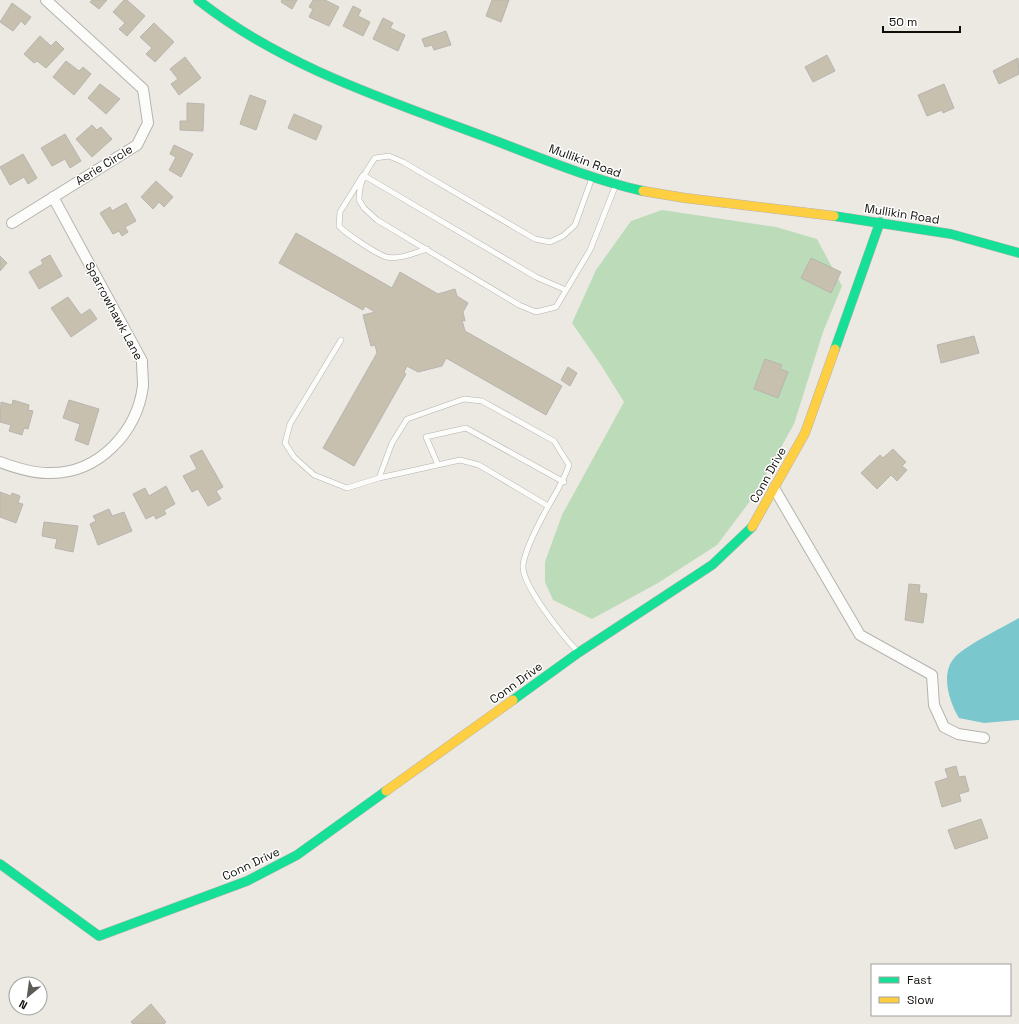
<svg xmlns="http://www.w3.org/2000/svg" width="1019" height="1024" font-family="'Space Grotesk',sans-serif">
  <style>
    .green { fill: #bcdbb9 }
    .water { fill: #7bc7ce }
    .building { fill: #c7c0ae; stroke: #b7b5af }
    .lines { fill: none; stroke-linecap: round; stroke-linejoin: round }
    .lane-casing { stroke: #b4b3ad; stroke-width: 6 }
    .street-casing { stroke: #b4b3ad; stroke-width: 12 }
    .fast-casing { stroke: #b4b3ad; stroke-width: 10 }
    .slow-casing { stroke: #b4b3ad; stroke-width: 10 }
    .lane { stroke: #fcfcfb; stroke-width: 5 }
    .street { stroke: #fcfcfb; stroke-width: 10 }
    .fast { stroke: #16e098; stroke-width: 9 }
    .slow { stroke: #ffcf43; stroke-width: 9 }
    .labels { text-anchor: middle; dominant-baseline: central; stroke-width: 3; stroke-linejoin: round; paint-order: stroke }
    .street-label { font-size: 12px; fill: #0f0e0a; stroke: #fff }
  </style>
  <rect width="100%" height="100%" fill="#ece9e2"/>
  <!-- green -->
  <path class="green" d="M662,210l114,17 41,12 25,47 -19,46 -29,92 -40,72 -37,49 -59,38 -66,36 -39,-19 -8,-18v-20l17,-47 62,-113 -23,-37 -29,-42 24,-53 35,-49z"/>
  <!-- water -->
  <path class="water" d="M1019,618v102l-35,3 -25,-5c-10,-16 -19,-45 -4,-61 13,-13 47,-29 64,-39z"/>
  <!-- building -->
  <path class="building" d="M92,0h15l-8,9 -9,-7z
    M124,0h3l18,16 -18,20 -8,-7 6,-6 -12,-11z
    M282,0h15l-5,9 -11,-7z
    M313,0h12l14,7 -10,19 -20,-9 4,-8 -4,-2z
    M492,0h17l-8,22 -15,-6z
    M12,3l19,14 -6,8 -4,-4 -8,10 -13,-9z
    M353,6l8,4 -3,6 12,6 -7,14 -20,-10z
    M383,18l10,5 -3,5 15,7 -7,16 -25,-12z
    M154,23l20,19 -19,20 -9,-8 6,-6 -12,-11z
    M446,31l5,14 -17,5 -2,-5 -7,2 -3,-8z
    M40,36l11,10 5,-5 8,8 -18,19 -9,-7 -3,2 -10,-9z
    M827,55l8,16 -22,11 -8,-15z
    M185,57l16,21 -22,17 -8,-11 7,-5 -8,-10z
    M1018,58l1,16 -20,10 -6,-13z
    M66,61l13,10 4,-4 8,7 -17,21 -21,-18z
    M100,84l20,15 -14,15 -18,-16z
    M944,84l10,24 -11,5 -1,-3 -15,6 -9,-21z
    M250,95l16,6 -10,29 -16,-6z
    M187,103l17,1 -1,27 -23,-1v-9h7z
    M294,114l28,12 -6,14 -28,-12z
    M92,125l5,5 4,-3 11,12 -20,18 -16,-18z
    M65,134l16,27 -11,7 -5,-9 -13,7 -11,-18z
    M174,145l19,9 -12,23 -12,-7 7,-13 -6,-3z
    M23,154l14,24 -9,6 -4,-7 -14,8 -10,-18z
    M156,181l17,16 -9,10 -5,-5 -6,7 -12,-12z
    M126,203l10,18 -11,6 3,5 -6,4 -3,-5 -6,3 -13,-21 10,-6 2,4z
    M296,233l96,55 8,-16 38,22 17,-5 2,7 11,7 -5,9 2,9 -3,-1 3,11 97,55 -16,29 -100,-57 -4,8 -24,6 -11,-6 -3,6 2,2 -52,92 -31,-18 54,-95 -2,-8 -4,1 -8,-31 12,-3 -10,-6 -2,4 -84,-47z
    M50,255l12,21 -23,13 -10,-17 14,-8 -2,-4z
    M0,256l7,7 -7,8z
    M811,258l30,14 -10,21 -30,-15z
    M68,297l13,18 9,-6 7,10 -26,18 -20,-29z
    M974,336l5,17 -38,10 -4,-18z
    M765,359l17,6 -2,4 8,3 -10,26 -24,-9z
    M568,367l9,6 -7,13 -9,-6z
    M13,400l16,5 -1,5 5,1 -5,18 -4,-1 -2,7 -13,-4 2,-6 -11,-3 1,-20 11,3z
    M69,400l30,9 -11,36 -13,-5 5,-16 -17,-6z
    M893,449l13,13 -4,4 5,4 -10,11 -6,-6 -14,14 -16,-16 19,-18 3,3z
    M202,450l21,37 -7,4 5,8 -13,7 -10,-17 -6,3 -9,-16 14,-7 -7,-13z
    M166,486l9,18 -11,6 2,4 -10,5 -2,-4 -8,4 -13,-25 12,-6 4,8z
    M0,492l11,4 1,-3 8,3 -2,7 5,1 -7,19 -16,-6z
    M109,509l3,7 12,-4 8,19 -34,14 -8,-21 6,-3 -3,-5z
    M44,522l34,4 -5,26 -18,-4 2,-9 -15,-3z
    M909,584l11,1 -1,8 8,1 -4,29 -18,-3z
    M956,766l3,11 6,-1 4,15 -10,3 2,7 -19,6 -7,-25 13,-4 -3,-9z
    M981,819l7,19 -33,11 -7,-19z
    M151,1004l15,18 -2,2h-31l-2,-2z"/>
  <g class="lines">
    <!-- lane casing -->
    <g class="lane-casing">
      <path id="lane" d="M592,178l-17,47 -12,11 -13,6 -15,-3 -132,-77 -14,-6 -14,2c-10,14 -16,25 -16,42l5,8 13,12 142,85 17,7 20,-5 34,-57 25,-63
        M427,249c-13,4 -28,11 -41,8 -9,-3 -40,-23 -47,-31l1,-14 23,-37 173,102 30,13
        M341,340l-51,84 -5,19 9,14 20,18 33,13 32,-10 81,-18 19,5 69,41
        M438,465l-12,-28 40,-9 98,54
        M379,478l13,-35 15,-24 57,-20 18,2 72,40 15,24c-6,18 -16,32 -25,49 -7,13 -19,37 -21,51 -2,20 41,72 55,87"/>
    </g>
    <!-- street casing -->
    <g class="street-casing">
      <path id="street" d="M12,223l125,-78 11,-22 -5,-34 -97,-89
        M0,462c16,6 34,12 51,11 48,0 86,-41 92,-87 0,-8 -1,-17 -1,-25l-89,-164
        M774,488l86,147 72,40 2,30 10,22 14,7 26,4"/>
    </g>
    <!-- fast casing -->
    <g class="fast-casing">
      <path id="fast" d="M198,0c84,66 186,99 285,136 53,20 106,43 160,55
        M834,216l117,18 68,19
        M835,349l45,-127
        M513,700l65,-47 134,-88 40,-38
        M0,864l99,72 148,-55 50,-26 89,-64"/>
    </g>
    <!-- slow casing -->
    <g class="slow-casing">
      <path id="slow" d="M643,191l42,7 149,18
        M752,527l53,-94 30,-84
        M386,791l127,-91"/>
    </g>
    <!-- lane -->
    <use href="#lane" class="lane"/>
    <!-- street -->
    <use href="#street" class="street"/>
    <!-- fast -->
    <use href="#fast" class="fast"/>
    <!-- slow -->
    <use href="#slow" class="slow"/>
  </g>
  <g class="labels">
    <!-- street labels -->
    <g class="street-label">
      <text transform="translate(585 161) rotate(20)">Mullikin Road</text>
      <text transform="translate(104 165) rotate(-32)">Aerie Circle</text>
      <text transform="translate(902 214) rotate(9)">Mullikin Road</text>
      <text transform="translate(114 311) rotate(62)">Sparrowhawk Lane</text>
      <text transform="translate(768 475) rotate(-61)">Conn Drive</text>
      <text transform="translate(516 683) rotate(-36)">Conn Drive</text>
      <text transform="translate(251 864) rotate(-25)">Conn Drive</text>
    </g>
  </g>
  <!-- legend -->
  <rect x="871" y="964" width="140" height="52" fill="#ffffff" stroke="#9f9f9d"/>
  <rect x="879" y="977" width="20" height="6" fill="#16e098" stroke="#9f9f9d"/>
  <text x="907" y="984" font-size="12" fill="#0f0e0a">Fast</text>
  <rect x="879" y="997" width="20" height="6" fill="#ffcf43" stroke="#9f9f9d"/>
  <text x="907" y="1004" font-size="12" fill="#0f0e0a">Slow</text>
  <!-- north arrow -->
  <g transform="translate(28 996) rotate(209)"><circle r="19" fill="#ffffff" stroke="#9f9f9d"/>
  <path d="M0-3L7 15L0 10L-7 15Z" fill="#5c5b56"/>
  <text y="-6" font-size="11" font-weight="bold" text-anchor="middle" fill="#0f0e0a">N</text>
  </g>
  <!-- scale -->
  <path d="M883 26v6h77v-6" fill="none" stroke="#0f0e0a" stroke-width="2"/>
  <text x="889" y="26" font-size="12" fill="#0f0e0a" stroke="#ffffff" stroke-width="3" paint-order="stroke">50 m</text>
</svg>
